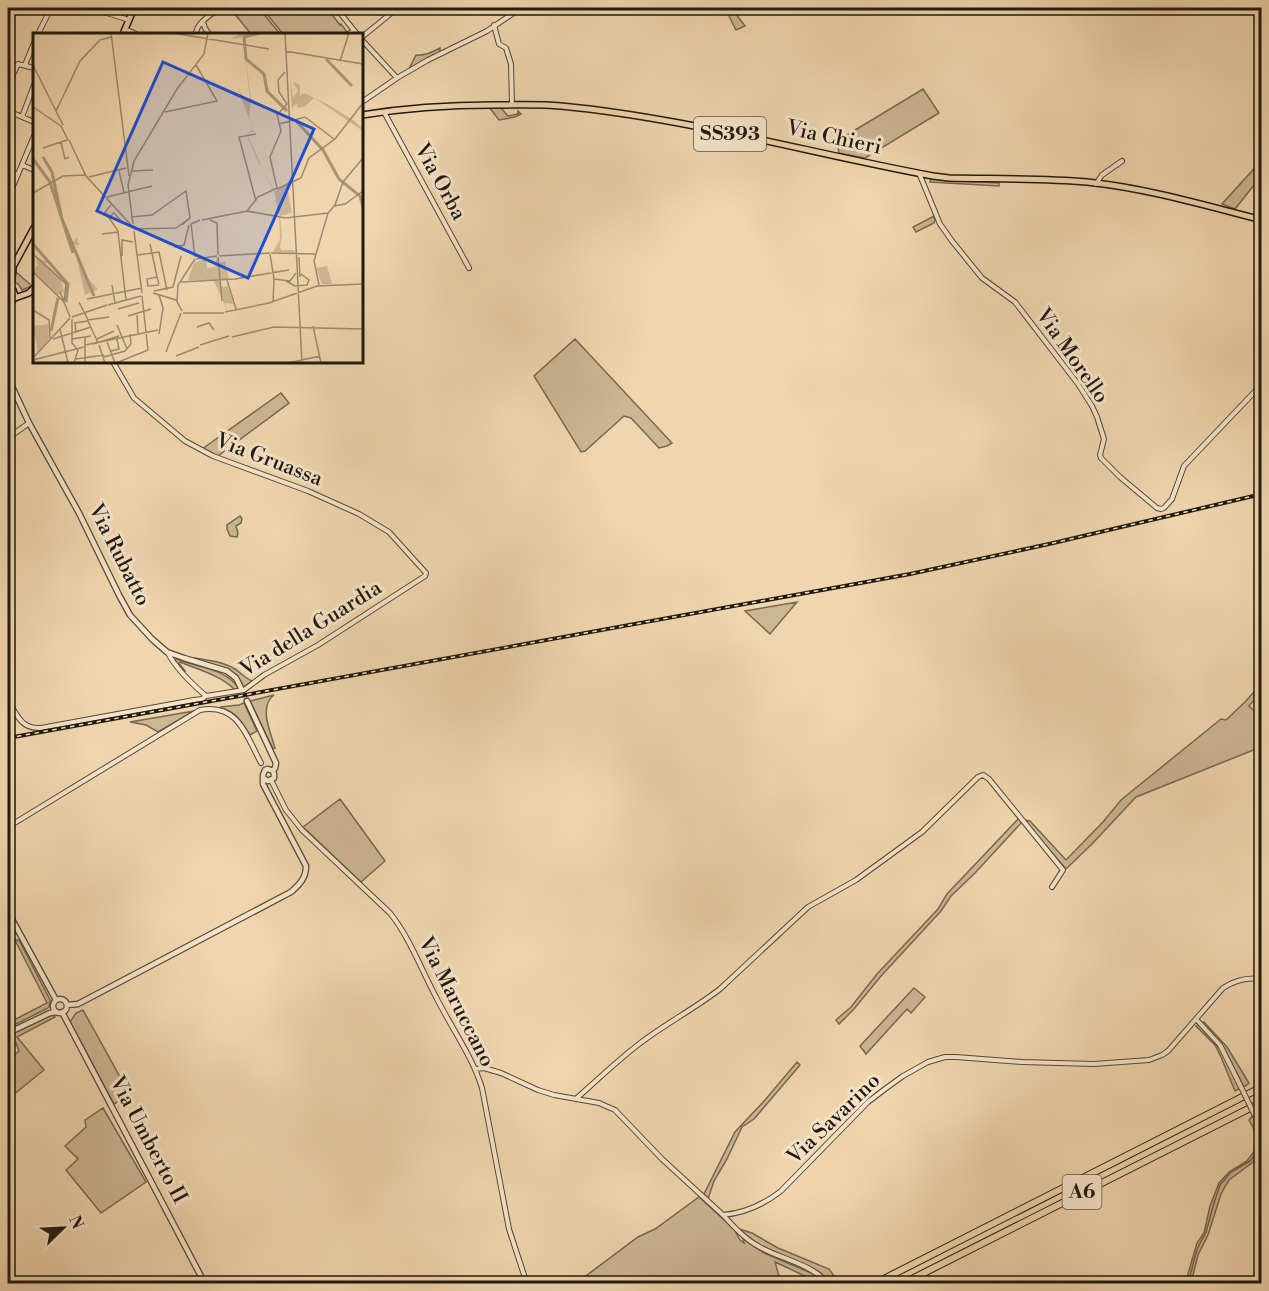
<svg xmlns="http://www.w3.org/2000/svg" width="1269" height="1291" font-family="'Libre Bodoni',serif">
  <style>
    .green { fill: #cdb693; stroke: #766851; stroke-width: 1.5 }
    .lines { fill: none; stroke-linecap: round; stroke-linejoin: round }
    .stream { stroke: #72644e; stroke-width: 1.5 }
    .tertiary-tunnel { stroke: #c6b08e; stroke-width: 4.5; stroke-dasharray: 4.5 2; stroke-linecap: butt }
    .minor-casing { stroke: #544837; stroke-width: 6 }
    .tertiary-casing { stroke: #544837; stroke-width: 7 }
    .primary-casing { stroke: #20190f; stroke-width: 8 }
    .motorway-casing { stroke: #20190f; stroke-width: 8 }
    .minor { stroke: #f5e4ca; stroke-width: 4 }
    .tertiary { stroke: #f5e4ca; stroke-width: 4.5 }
    .primary { stroke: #f0d6ae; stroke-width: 5 }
    .motorway { stroke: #f0d6ae; stroke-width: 6 }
    .rail-casing { stroke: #20190f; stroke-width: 4 }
    .rail { stroke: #f5e4ca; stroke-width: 1.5; stroke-dasharray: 4.5; stroke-linecap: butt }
    .minor-bridge-casing { stroke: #544837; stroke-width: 6; stroke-linecap: butt }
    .minor-bridge { stroke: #f5e4ca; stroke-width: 4 }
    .labels { text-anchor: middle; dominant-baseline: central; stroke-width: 6; stroke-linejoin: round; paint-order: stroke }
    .shield { fill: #f5e4ca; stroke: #605647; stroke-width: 1.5 }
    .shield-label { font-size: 20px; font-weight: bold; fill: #20190f }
    .street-label { font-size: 21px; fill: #20190f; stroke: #f5e4ca }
    .inset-river { fill: none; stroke: #a99678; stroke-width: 3 }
    .inset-road { fill: none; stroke: #9d8a6e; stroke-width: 1.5 }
    .view { fill: #1d4ed8; fill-opacity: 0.15; stroke: #1d4ed8; stroke-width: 3 }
    .inset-edge { fill: none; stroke: #20190f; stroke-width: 3 }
  </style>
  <rect width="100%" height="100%" fill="#f0d6ae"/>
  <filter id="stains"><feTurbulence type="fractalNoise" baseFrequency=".00333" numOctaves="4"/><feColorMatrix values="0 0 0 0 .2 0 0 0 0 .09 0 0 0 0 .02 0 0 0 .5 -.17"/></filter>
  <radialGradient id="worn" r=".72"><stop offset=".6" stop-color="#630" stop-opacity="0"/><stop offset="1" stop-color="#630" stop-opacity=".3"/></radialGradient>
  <!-- green -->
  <path class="green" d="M230,8h29l21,26h-29z
    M262,8h65l13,17 1,-1 6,8 -3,2h-61z
    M725,8l7,1 13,17 -9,4z
    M440,48v5l-31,16 7,-14c8,1 17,-3 24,-7z
    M923,89l16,24 -74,45 -26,-5 -2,-12z
    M489,107h11l8,9 10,-2v-3l3,3 -6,3 -16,3z
    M1261,161v21l-3,-2 -23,29 -13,-5z
    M931,179l68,4v3l-69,-4z
    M934,216l1,4 -1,3 -18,9 -3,-5z
    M16,272l16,14 -10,4 -3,-5 -5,-4z
    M575,339l97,104 -5,3 -8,2 -28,-30 -7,-2 -39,35 -4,1 -47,-76z
    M281,393l8,10 -71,53 -16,-7z
    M240,516l2,3 -1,4 -5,3 2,7 -1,4 -7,-1 -3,-7v-4z
    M797,602l-27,32 -25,-23z
    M195,658c14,2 29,4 40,11 6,4 10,9 17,12l-8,6c-9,-19 -30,-22 -50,-28z
    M177,659c21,9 49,9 62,30l-4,1c-15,-15 -36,-20 -55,-28l-1,1 6,8h-1l-9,-11z
    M1261,684v8l-12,14 12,12v29l-125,50 -44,47 -26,25 -42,-49 6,1 36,39 37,-38 18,-22 100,-81 5,1 19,-18z
    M274,695c-16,12 -3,38 1,53l-2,1 -23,-48z
    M244,703l13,28 -7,4c-9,-15 -13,-22 -30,-28l19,-2z
    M194,711l-36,21 -12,-7 -16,-3z
    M340,799l45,62 -24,21 -58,-55z
    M1019,818l3,4 -47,51 -24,23 -10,15 -60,65 -27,33 -15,15 -3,-4 15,-13 26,-33 61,-65 9,-15z
    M15,940h4l31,60 -1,7 -3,2 -38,19v-5l39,-20z
    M914,988l11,9 -14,16 -4,-4 -41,45 -6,-8z
    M83,1010l47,85 -16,9 -44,-82 6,-9z
    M49,1015h4l2,2 -38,20 27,33 -36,29v-38l11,-10 -3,-8 -8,-2v-6z
    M1204,1022l23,25 22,36 -5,4 -20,-39 -21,-24z
    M1199,1025l17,19 6,8 19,36 -6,3 -14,-34 -6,-12 -19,-19z
    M797,1062l3,3 -46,54 -12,8 -15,32 -13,22 -6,18 -4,-5 31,-62 30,-32z
    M103,1108l43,74 -45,31 -35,-43 12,-11 -13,-13 21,-19 -1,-7z
    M1253,1115l8,15v21l-8,11 -24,18 -8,14 -13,41 -10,20 -7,28 -6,1 12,-41 7,-10 6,-27 9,-23 10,-11 18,-11 14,-19 -12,-22z
    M699,1197l35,32 6,11 4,3 -1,-4 21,14 47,20 14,10h-11l-7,-6 -32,-15 4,14 -14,7 -190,1 63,-47 17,-8z
    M739,1229l13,4 26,15 51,21 10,14h-9l-9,-10 -7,-4 -51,-21z"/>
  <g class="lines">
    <!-- stream -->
    <path class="stream" d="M1188,1284l9,-35 9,-17 8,-29 6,-18 11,-13 19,-11 12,-15"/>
    <!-- tertiary-tunnel -->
    <path class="tertiary-tunnel" d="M241,688l6,13"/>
    <!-- minor casing -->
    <g class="minor-casing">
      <path id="minor" d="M91,8l38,12
        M165,8c5,4 8,4 13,0
        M336,8l21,26
        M203,22l2,6 4,6
        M494,25l5,19 7,4 5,16 1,41
        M125,29l11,5
        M38,34l13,-26
        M196,34c0,-11 15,-19 23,-26
        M348,34l6,-3
        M362,37l33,-27
        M362,40l35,38
        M25,65l9,-22
        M8,85l10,-21 16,4
        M362,102l35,-24 31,-18 59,-29 34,-23
        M8,111l26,11
        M384,112l85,156
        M22,117l12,-32
        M22,165l12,5
        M8,172l9,3
        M919,173l21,51 12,17 30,37 33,24 63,82 14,22 5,11 7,22 -4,16 1,3 19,19 37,31 4,1 3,-1 8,-9 12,-33 78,-82
        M1096,184l6,-9 20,-14
        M8,198l26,-62
        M113,362l21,36 51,43 28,15 95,35 51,23 30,18 37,41 -1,3 -107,69 -54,30 -20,15 -38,6c-14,-12 -30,-27 -38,-43
        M8,438l21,-15
        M8,701c10,15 13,28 33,27l153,-28 8,-1 4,-3
        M271,780l15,30 16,20 88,83c20,25 31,56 46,84 15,30 36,59 46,91l27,141 18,55
        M8,827l192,-117c38,-7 46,25 61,53
        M1196,1019l24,26 22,44
        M475,1069l9,-1 17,5 37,17 16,5 45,8 16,7 47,49 61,56c22,-2 40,-10 58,-24l87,-89 17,-13 18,-13 25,-14 17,-5h11l66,5 72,2 55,-4 13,-5 6,-4 55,-63c12,-8 25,-11 39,-9
        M576,1099c21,-19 41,-38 63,-55 26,-20 55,-35 81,-55l88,-82 48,-27 66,-48 56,-55 5,-2 6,4 74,91 -11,17
        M1255,1116l7,11
        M723,1215c11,12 22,24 35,31 22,13 55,18 70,38
        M8,1270l11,14"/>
    </g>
    <!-- tertiary casing -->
    <g class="tertiary-casing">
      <path id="tertiary" d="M8,378l21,45 50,90 40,82 11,20 22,24 15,13 17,6 43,13 9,7 5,10
        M247,701l29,62 -1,5 -2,3 1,3v4l-6,3 -5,-3v-3l2,-5 3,-1 5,2
        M8,912l48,88
        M53 1006a7 7 0 1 1 14 0a7 7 0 1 1-14 0Z
        M67,1005l11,-1 213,-112c9,-8 15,-14 15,-26l-43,-82v-6
        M62,1012l143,272
        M8,1033l42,-20 7,-1"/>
    </g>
    <!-- primary casing -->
    <g class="primary-casing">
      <path id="primary" d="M123,34l11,-26
        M362,115c43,-7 87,-10 131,-10 23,0 46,-1 68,1 126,12 248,47 372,70l16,2c46,1 93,0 138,4 59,6 117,23 175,38
        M8,276l26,-48
        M8,287l5,3 2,6 -2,4 -5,3
        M11,288l2,-20
        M15,298l14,-5 5,-5"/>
    </g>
    <!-- motorway casing -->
    <g class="motorway-casing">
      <path id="motorway" d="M874,1284l388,-197
        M902,1284l360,-182"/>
    </g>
    <!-- minor -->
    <use href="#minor" class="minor"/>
    <!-- tertiary -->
    <use href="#tertiary" class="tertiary"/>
    <!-- primary -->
    <use href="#primary" class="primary"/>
    <!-- motorway -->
    <use href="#motorway" class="motorway"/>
    <!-- rail casing -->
    <g class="rail-casing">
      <path id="rail" d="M8,738l902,-164 139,-30 213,-50"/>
    </g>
    <!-- rail -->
    <use href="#rail" class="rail"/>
    <!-- minor-bridge casing -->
    <g class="minor-bridge-casing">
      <path id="minor-bridge" d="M1242,1089l13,27"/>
    </g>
    <!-- minor-bridge -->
    <use href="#minor-bridge" class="minor-bridge"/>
  </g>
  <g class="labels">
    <!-- shield labels -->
    <g class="shield">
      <rect x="694" y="117" width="72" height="34" rx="4.5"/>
      <rect x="1062.5" y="1175" width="39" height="34" rx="4.5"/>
    </g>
    <g class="shield-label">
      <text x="730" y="134">SS393</text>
      <text x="1082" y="1192">A6</text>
    </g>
    <!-- street labels -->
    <g class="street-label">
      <text transform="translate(834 138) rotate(12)">Via Chieri</text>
      <text transform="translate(440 182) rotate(61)">Via Orba</text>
      <text transform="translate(1072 356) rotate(55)">Via Morello</text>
      <text transform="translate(269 460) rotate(21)">Via Gruassa</text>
      <text transform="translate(119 555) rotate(63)">Via Rubatto</text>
      <text transform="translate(311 629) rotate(-32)">Via della Guardia</text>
      <text transform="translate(456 1002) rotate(63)">Via Maruccano</text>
      <text transform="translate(834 1119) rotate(-44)">Via Savarino</text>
      <text transform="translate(148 1140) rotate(62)">Via Umberto II</text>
    </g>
  </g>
  <!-- overview -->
  <g transform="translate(33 33)">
    <rect width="330" height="330" fill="#f0d6ae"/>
    <path d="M208,0h19l-15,5 2,21 17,14 6,21 14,13 3,-2v7l-20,-21 -3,-16 -18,-14 5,38 -2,20 5,12 -7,3 13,29v3l-14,-32 7,-4 -16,-45 8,16 5,-2 -7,-62 -12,2zM257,47l3,18 5,-7 -5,-9 7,3v11l4,-3 25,12 27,17 5,5 2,4 -49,-33 -10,9 -6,1 -1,-5 -5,5zM230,140l12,18 17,-12 -5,7 5,27 -12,3 2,20 -2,10 1,4h13l1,3 -22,-1 7,-12 -1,-24 -5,-25zM44,204l2,8h-5l12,32 12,12 -13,6 -10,-45 -5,-3zM3,224l13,6h-4l15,15 4,14 -7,3 -24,-24 5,-6zM184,224l2,6 6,-2 4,18 -9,2v6l8,-1 5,18 -8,-1 2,7 -13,-29 6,-1h-32l6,-17 12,-5 1,10 8,-1zM294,233l5,18h-10l-6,-16zM15,291l1,15 -11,13 -5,-26z" fill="#cdb693"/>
    <path class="inset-river" d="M226,0l-15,4 2,22 18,15 3,17 20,20M293,26l26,27M264,89l26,28 16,29 21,17 3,11M10,124l9,15 10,47 32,77M0,126l17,23 23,71M0,211l35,40 -2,18M18,298l7,-33"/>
    <path class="inset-road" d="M78,0l18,143M140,0l96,16M252,0l17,330M252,18l78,13M307,28l9,-28M0,32l30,60M0,74l28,19 7,14M23,78l24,-50 20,-21 11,-3M132,79l52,-11 -21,-36M246,91l26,-7 29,22M223,101l-17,3 17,64M36,107l17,36 45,49M28,109l4,17 4,-2M10,115l24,-8M86,138l5,21M99,138l21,-1M56,144l37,-9M244,156l24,-11 8,-20 26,-19 28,-36M0,160l30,-17 22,-1M74,164l45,-11M78,172l-6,7 13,19M301,173l11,-2 18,-13M214,178l11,-14 19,-9 -7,-31 11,-26 -4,-16 10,-11 -8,-12 -1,-12 7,-8M76,184l5,-4 8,9M98,184l21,-2 34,-24 4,27 -8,7M169,187l45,-9 39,7 42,-5M177,187l7,3 1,32M100,191l-5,-39 6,-24 43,-72 27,-35 4,-21M101,196l42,-1 14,-10M101,198l8,62M69,201l16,-2 8,68M117,211l7,33M142,214l9,-2 5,-20M238,220l44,1M0,221l33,30 -2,18M237,221l4,25M105,222l21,-3 8,38M89,223v-16l11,2M186,223l51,-3M162,224l-4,-33 9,-4M185,224l4,44M266,224l1,20M163,226l21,-3M0,239l31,30M241,246l16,2 6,-8M194,247l9,29M253,248l9,5 12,-1 2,-5 -8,-6M148,249l54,-3 54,-9M79,252l3,18M126,252l-11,1 -1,-7 10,-2 2,7M286,252l-5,-24 14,-48 7,-8 8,-23 20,-24M121,258l19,-4 8,-31M27,259l10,25M120,260l23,7 6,11M126,262l4,13 -4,26M109,263l6,54M54,266l55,-11M144,268l1,-16 17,-26M46,269l9,18M240,269l1,-23M75,272l33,-9M85,276l21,-6M0,277l16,10 1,18M192,279l44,-9 48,-17 46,-2M150,280h41M104,282l1,18M95,283l23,-7M39,284l35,-12M39,286v24l6,7 -4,13M55,287l21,-3M55,288l10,22M84,292l10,24M280,293l8,37M164,294l12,-4 5,7M27,296l8,34M43,300l-1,-10 13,-2M199,304l42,-10 89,2M52,305v25M20,306l38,-12M39,306l19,-3M64,306l17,-8M74,309l8,21M60,311l26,-8M52,312l73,-15M66,312l6,18M167,312l29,-9M78,318l8,-2 -2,-10M133,319l15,-39M143,323l23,-9M71,324l21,-6 6,-7 -1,-10M0,325l37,-40M43,326l28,-4M0,327l51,-13M83,330l32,-13M255,330l32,-7"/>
    <path class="view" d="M130,29l151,67 -66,149 -151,-67z"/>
    <rect width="330" height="330" class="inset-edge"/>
  </g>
  <!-- margin -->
  <rect width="1269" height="1291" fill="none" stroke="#f0d6ae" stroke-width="30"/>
  <rect x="9" y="9" width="1251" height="1273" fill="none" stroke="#20190f" stroke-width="3"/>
  <rect x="15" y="15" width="1239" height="1261" fill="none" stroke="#20190f" stroke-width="1.5"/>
  <!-- north arrow -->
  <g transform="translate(63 1228) rotate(66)" stroke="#f5e4ca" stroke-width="4.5" paint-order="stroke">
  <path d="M0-4.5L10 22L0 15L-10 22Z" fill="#20190f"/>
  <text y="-9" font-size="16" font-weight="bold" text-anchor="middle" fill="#20190f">N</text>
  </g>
  <rect width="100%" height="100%" filter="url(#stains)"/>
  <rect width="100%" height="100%" fill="url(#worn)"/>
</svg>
